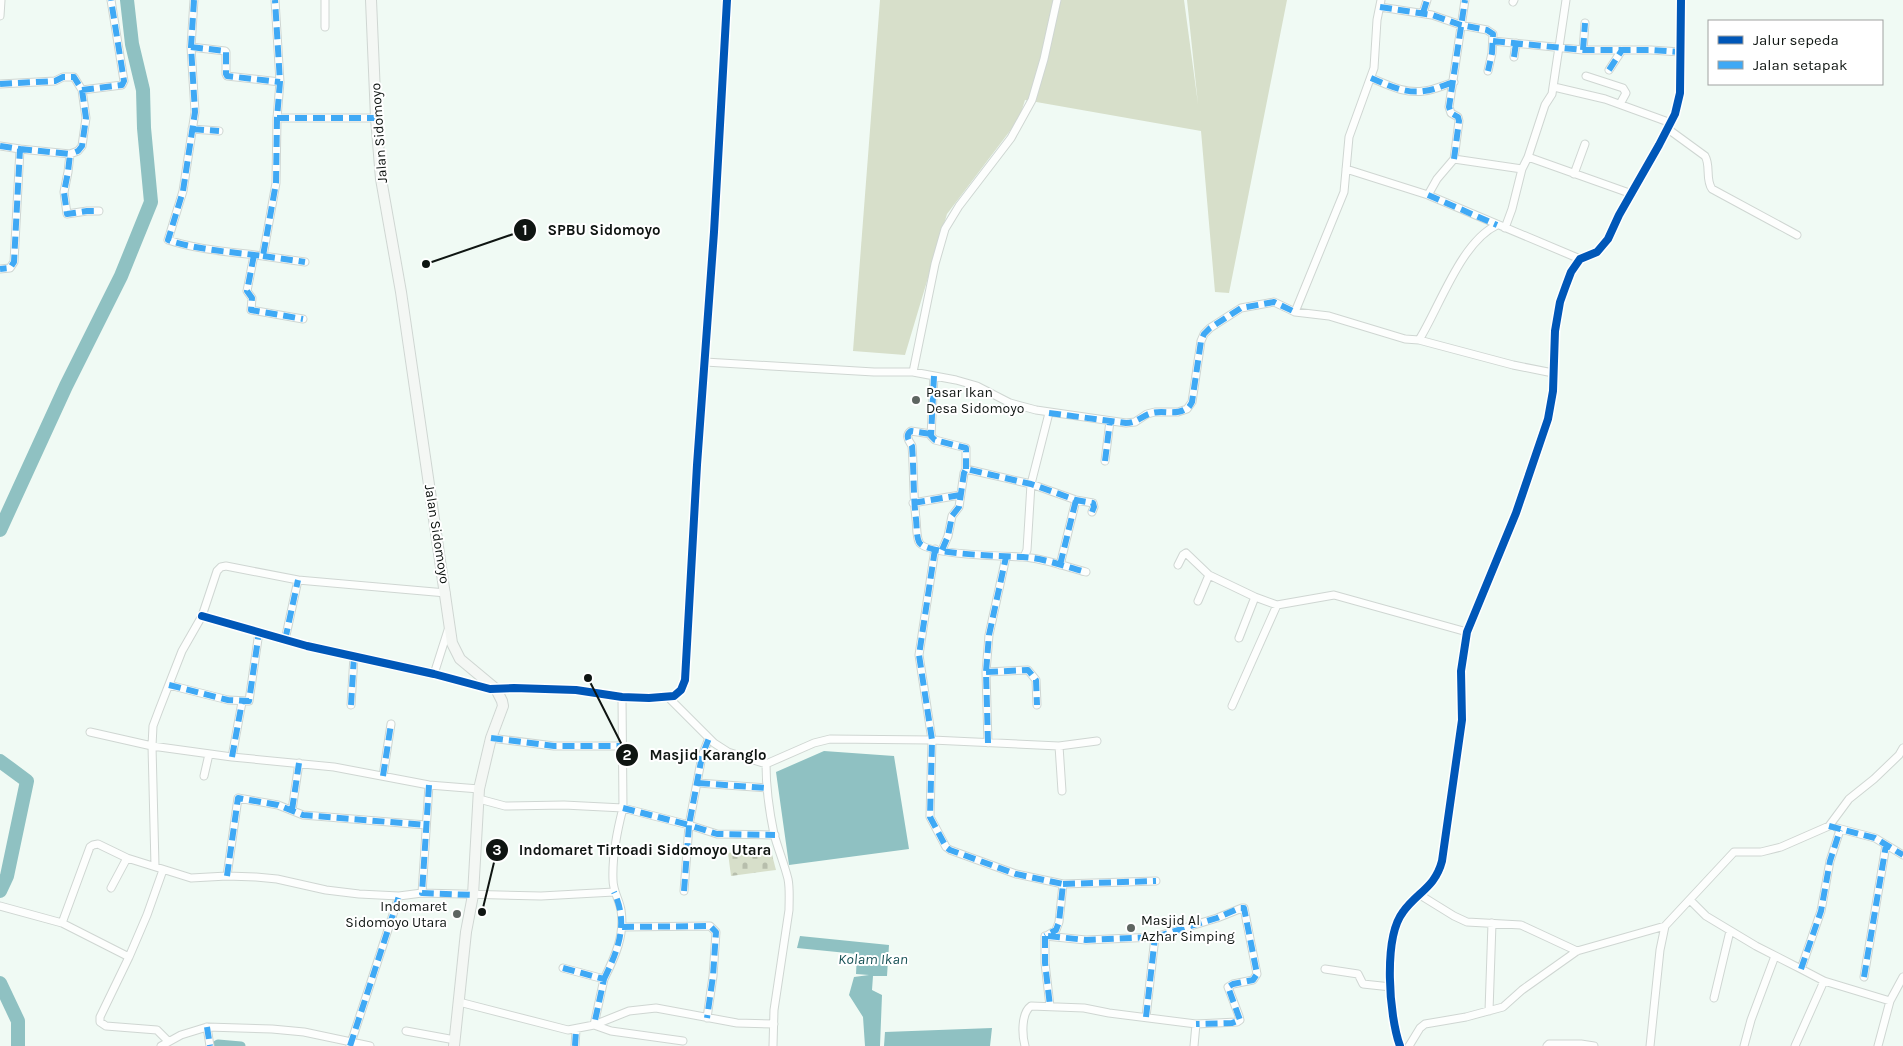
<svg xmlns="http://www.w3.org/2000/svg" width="1903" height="1046" font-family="Karla,sans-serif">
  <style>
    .green { fill: #d7dfca }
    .cemetery { fill: url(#cemetery-stones) }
    .water { fill: #8fc1c2 }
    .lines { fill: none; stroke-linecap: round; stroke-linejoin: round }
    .canal { stroke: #8fc1c2; stroke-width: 9 }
    .river { stroke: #8fc1c2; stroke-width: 14 }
    .street-casing { stroke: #cfd6d2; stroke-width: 9 }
    .secondary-casing { stroke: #cfd6d2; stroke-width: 12 }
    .street { stroke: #fdfefd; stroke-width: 7 }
    .secondary { stroke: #f4f7f4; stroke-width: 10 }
    .quiet { stroke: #3fa9f5; stroke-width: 6; stroke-dasharray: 12 6; stroke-linecap: butt }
    .cycleway-casing { stroke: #fff; stroke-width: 11 }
    .cycleway { stroke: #0057b8; stroke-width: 8 }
    .poi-dot { fill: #5e6561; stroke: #fff; stroke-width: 2 }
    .labels { text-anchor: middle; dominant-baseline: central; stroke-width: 4; stroke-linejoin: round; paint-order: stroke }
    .street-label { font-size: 14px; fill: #0f1512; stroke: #fff }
    .poi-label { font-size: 14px; fill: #0f1512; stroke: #fff; text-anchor: start }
    .water-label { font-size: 15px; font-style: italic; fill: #185256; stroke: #fff }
    .leader { fill: none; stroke: #0f1512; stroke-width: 2 }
    .callout-dot { fill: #0f1512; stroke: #fff; stroke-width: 2 }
    .mark-label { font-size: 15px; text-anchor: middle; font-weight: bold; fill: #fff }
    .callout-label { font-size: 15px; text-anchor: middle; font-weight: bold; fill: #0f1512; stroke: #fff; stroke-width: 4; stroke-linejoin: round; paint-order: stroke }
  </style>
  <defs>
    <pattern id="cemetery-stones" width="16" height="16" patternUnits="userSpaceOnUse" patternTransform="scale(1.25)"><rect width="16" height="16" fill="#d7dfca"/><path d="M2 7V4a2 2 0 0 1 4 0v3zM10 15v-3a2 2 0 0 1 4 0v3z" fill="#b7beac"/></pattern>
  </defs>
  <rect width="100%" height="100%" fill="#f0faf4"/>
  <!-- green -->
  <path class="green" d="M880,0h304l14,104 -11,-104h100l-58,293 -14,-1 -14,-161 -176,-31 -6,19 -72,95 -42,141 -52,-4z"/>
  <!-- cemetery -->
  <path class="cemetery" d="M770,847l6,23 -45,6 -3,-23z"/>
  <!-- water -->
  <path class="water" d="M824,751l70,5 15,93 -120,16 -13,-93z
    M800,936l89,9 -2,31h-14l-1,14 10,5 -2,51h-15l-2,-29 -14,-22 5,-18 15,-2 -13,-1 1,-20 -60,-6z
    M992,1028l-2,18h-106l1,-14z"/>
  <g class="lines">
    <!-- canal -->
    <path class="canal" d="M215,1046l3,-2 23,2"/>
    <!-- river -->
    <path class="river" d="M0,530l66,-144 55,-110 30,-74 -7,-74 -1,-38 -11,-46 -5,-44
      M0,761l27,20 -20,95 -7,15
      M0,983l18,38v25"/>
    <!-- street casing -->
    <g class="street-casing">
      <path id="street" d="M194,0l-3,47 4,65 -12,79 -15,49c30,10 64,12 95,16l13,-73 1,-65 3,-36 -5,-82
        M1513,2l1,-2
        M1380,7l52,8 29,10 26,5 6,4 -1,19 -4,18
        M1423,13l4,-13
        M0,16l1,-16
        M325,27v-27
        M1493,41l90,9h68l29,2
        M191,47l34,4 1,1v22l1,2 53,6
        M1583,50l2,-27
        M1514,57l2,-14
        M1609,70l13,-20
        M1586,76l37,12 3,5 -6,11
        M1371,78c17,7 34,16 53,13 10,-1 20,-6 30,-9
        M0,84l55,-3 8,-4h11l8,13 4,28 -4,28 -4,5 -8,3
        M1554,87l51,12 66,24
        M82,90l40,-5 2,-4 -13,-81
        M277,118h99
        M192,129l27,2
        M1668,129l37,27c6,10 0,23 7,33l85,46
        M0,146l20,3 -6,113 -4,6 -10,1
        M20,149l50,5 -2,18 -4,20 3,22 20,-3h12
        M1528,157l104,37
        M1454,159l5,-38 -1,-4 -7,-4 -2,-6 16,-107
        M1346,169l82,26 9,-16 17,-20 68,10
        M1574,174l11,-30
        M1428,195l152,64
        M1505,228l7,-19 10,-40 6,-12 17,-52 7,-11 14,-94
        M254,255l-7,36 5,7 -1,12 52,9
        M263,256l42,6
        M1295,312l49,-120 5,-55 25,-69 3,-48 4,-20
        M1419,340c21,-34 42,-98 78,-115
        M705,362l169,10h39l43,8 21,6 33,17 26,7 90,13 9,-1 12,-8 8,-2h23l9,-3 5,-7 9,-61 3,-7 6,-6 31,-20 33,-6 21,10 34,4 76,23 14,1 94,25 40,8
        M913,372l22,-108 10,-35 14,-23 52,-68 21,-38 12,-41 13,-59
        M934,376l-3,60 4,4 31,8v21
        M931,434l-20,-3c-7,5 -1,11 1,15 2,25 1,49 4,73 1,7 0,16 3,23 5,13 88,14 104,15 20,1 44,10 63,15
        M1105,461l5,-40
        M913,503l47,-8
        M935,549l-16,106 13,85 -2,77 16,30 4,3 66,24 47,10 -4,38 -3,8 -8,5
        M942,550l6,-14 4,-20 7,-9 5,-34 2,-4 65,15 45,16 17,3 1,4 -2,5
        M1024,557l3,-7 4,-66 18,-71
        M1060,565l16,-65
        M1178,565l5,-10 3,-2 23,22 46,22 22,8 57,-10 133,37
        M1198,601l11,-26
        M202,616l105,30 127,28 56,15 24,-1 62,2 46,7 27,1 25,-2 7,-6 4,-10 12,-215 17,-233 13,-232
        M1239,638l16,-41
        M285,640l13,-60
        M986,672l42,-2 8,10 1,25
        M434,674l14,-44
        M169,685l59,15 21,1 10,-69
        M667,696l47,47 14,9 38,12 48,-21 16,-4 102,1 127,6 38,-5
        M351,705l3,-49
        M1232,706l45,-101
        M90,732l62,14 80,11 102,10 95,18 50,4
        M491,738l63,8h68
        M988,743l-2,-71 3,-37 17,-78
        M1059,746l3,45
        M232,757l10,-55
        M766,764c0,24 3,46 8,70 4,15 10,29 14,45 2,10 1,21 1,31l-15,100 -1,36
        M204,776l5,-22
        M383,776l8,-52
        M698,783l68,5
        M479,799l26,7 59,-1 59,3 -1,-111
        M292,810l7,-47
        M1837,828l38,10 28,17
        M155,866l-3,-120 1,-20 6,-16 23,-59 20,-35 15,-45 4,-4 5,-1 72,14 148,13
        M163,870l-16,45 -18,42 -29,60v5l6,4 51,4 11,11
        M227,876l11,-78 40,7 25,10 123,10
        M1063,884l93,-3
        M111,888l16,-30
        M684,891l5,-66 28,9 58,1
        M422,893l7,-108
        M1420,895l34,21 13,6 54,3 56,26
        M1690,900l16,16 50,30 45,23 23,12 66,20
        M0,906l62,17 28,-76 3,-2 5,-1 29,14 64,20 36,-2 29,1 21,2 49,11 33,4 40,2 23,-3 119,3 73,-4
        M62,923l67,34
        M622,927l88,-1 6,6 -3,44 -6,42
        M1045,936v27l5,43
        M563,968l41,11 -10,46 17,6 72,10
        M1325,969l33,5 5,10 28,3
        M1801,969l20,-58 9,-50 10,-31
        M1864,977l22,-132
        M604,979c11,-22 21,-44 17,-69 -2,-11 -8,-19 -8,-30 -1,-24 4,-49 10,-72l66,17 13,-69 7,-18
        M1714,998l16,-67
        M459,1002l109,28 26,-5 35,-14 27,-3 81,15 37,1
        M1489,1011l3,-88
        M1146,1017l9,-80
        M207,1027l3,19
        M406,1031l49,9
        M161,1046l20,-11 26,-8 65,2 32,3 66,14
        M350,1046l49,-150
        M575,1046l1,-16
        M1025,1046c-3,-11 -4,-33 6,-40l53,2 25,5 87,11 41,-2 3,-2 -1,-4 -11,-29 5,-3 20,-4 4,-6 -13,-66h-2l-25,10 -62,19 -69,3 -41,-4
        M1194,1046l2,-22
        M1400,1046c-11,-30 -17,-108 3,-134 14,-20 32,-24 39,-51l20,-141 -1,-49 6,-39 49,-119 32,-94 5,-28 2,-60 5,-29 5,-14 6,-16 9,-13 17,-7 11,-13 11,-24 40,-70 16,-31 5,-21 1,-93
        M1409,1046l11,-18 5,-4 41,-7 37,-10 19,-17 55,-39 88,-25
        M1547,1046l2,-2h32l13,2
        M1650,1046l10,-96 5,-24 69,-74h27l20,-5 48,-21 20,-27 25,-20 25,-24 4,-7
        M1744,1046l7,-26 24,-64
        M1795,1046l29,-65
        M1878,1046l12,-45 13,-24"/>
    </g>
    <!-- secondary casing -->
    <g class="secondary-casing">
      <path id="secondary" d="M371,0l5,118 5,61 20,113 51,351 8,16 36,30 6,12 1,5 -12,32 -12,51 -6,106 -7,37 -12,114"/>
    </g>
    <!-- street -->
    <use href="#street" class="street"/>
    <!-- secondary -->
    <use href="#secondary" class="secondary"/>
    <!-- quiet -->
    <path class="quiet" d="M194,0l-3,47 4,65 -12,79 -15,49c30,10 64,12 95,16l13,-73 1,-65 3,-36 -5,-82
      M1380,7l52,8 29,10 26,5 6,4 -1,19 -4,18
      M1423,13l4,-13
      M1493,41l90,9h68l29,2
      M191,47l34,4 1,1v22l1,2 53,6
      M1583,50l2,-27
      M1514,57l2,-14
      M1609,70l13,-20
      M1371,78c17,7 34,16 53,13 10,-1 20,-6 30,-9
      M0,84l55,-3 8,-4h11l8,13 4,28 -4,28 -4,5 -8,3
      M82,90l40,-5 2,-4 -13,-81
      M277,118h99
      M192,129l27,2
      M0,146l20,3 -6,113 -4,6 -10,1
      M20,149l50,5 -2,18 -4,20 3,22 20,-3h12
      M1454,159l5,-38 -1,-4 -7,-4 -2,-6 16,-107
      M1428,195l69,30
      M254,255l-7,36 5,7 -1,12 52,9
      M263,256l42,6
      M934,376l-3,60 4,4 31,8v21
      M1049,413l77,10c11,0 17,-8 26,-10 11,-3 22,2 32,-3 4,-1 6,-4 8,-8l9,-61 3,-7 6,-6 31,-20 33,-6 21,10
      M931,434l-20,-3c-7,5 -1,11 1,15 2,25 1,49 4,73 1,7 0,16 3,23 5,13 88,14 104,15 20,1 44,10 63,15
      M1105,461l5,-40
      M913,503l47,-8
      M935,549l-16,106 13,85 -2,77 16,30 4,3 66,24 47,10 -4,38 -3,8 -11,6
      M942,550l6,-14 4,-20 7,-9 5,-34 2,-4 65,15 45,16 17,3 1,4 -2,5
      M1060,565l16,-65
      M285,640l13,-60
      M986,672l42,-2 8,10 1,25
      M169,685l59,15 21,1 10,-69
      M351,705l3,-49
      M491,738l63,8h68
      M988,743l-2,-71 3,-37 17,-78
      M232,757l10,-55
      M383,776l8,-52
      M698,783l68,5
      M429,785l-7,108 51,2
      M623,808l66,17 13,-69 7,-18
      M292,810l7,-47
      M1829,826l46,12 28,17
      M227,876l11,-78 40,7 25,10 123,10
      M1063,884l93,-3
      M684,891l5,-66 28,9 58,1
      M622,927l88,-1 6,6 -3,44 -6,42
      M1045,936v27l5,43
      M1048,936l38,4 69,-3 62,-19 23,-10h4l13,66 -4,6 -20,4 -5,3 12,33 -8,3 -36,1
      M563,968l41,11 -10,46
      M1801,969l20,-58 9,-50 10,-31
      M1864,977l22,-132
      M604,979c14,-29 25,-55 10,-87
      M1146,1017l9,-80
      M207,1027l3,19
      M350,1046l49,-150
      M575,1046l1,-16"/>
    <!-- cycleway casing -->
    <g class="cycleway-casing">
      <path id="cycleway" d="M202,616l105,30 127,28 56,15 24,-1 62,2 46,7 27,1 25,-2 7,-6 4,-10 12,-215 17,-233 13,-232
        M1400,1046c-11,-30 -17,-108 3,-134 14,-20 32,-24 39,-51l20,-141 -1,-49 6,-39 49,-119 32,-94 5,-28 2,-60 5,-29 5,-14 6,-16 9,-13 17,-7 11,-13 11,-24 40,-70 16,-31 5,-21 1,-93"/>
    </g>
    <!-- cycleway -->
    <use href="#cycleway" class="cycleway"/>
  </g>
  <!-- markers -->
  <g class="poi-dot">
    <circle cx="916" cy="400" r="5"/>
    <circle cx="457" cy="914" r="5"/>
    <circle cx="1131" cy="928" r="5"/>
  </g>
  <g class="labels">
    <!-- street labels -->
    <g class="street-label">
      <text transform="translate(379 133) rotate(-94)">Jalan Sidomoyo</text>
      <text transform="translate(437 534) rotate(81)">Jalan Sidomoyo</text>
    </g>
    <!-- poi labels -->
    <g class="poi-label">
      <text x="926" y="392">Pasar Ikan<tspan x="926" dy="16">Desa Sidomoyo</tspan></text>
      <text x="447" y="906" text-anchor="end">Indomaret<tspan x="447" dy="16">Sidomoyo Utara</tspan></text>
      <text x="1141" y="920">Masjid Al<tspan x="1141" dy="16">Azhar Simping</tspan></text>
    </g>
    <!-- water labels -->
    <g class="water-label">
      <text x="873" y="959">Kolam Ikan</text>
    </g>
  </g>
  <!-- callouts -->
  <path class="leader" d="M426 264L525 230M588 678L627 755M482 912L497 850"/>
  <g class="callout-dot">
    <circle cx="426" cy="264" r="5"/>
    <circle cx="588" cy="678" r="5"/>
    <circle cx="482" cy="912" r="5"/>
    <circle cx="525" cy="230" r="12"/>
    <circle cx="627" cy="755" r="12"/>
    <circle cx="497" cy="850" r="12"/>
  </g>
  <g class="mark-label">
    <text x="525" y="235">1</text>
    <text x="627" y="760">2</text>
    <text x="497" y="855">3</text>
  </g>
  <g class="callout-label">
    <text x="604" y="235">SPBU Sidomoyo</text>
    <text x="708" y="760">Masjid Karanglo</text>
    <text x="645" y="855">Indomaret Tirtoadi Sidomoyo Utara</text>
  </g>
  <!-- legend -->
  <rect x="1708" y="20" width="175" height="65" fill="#ffffff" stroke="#9fa1a0"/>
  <rect x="1718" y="36" width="25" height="8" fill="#0057b8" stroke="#9fa1a0"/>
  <text x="1753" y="45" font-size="15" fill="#0f1512">Jalur sepeda</text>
  <rect x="1718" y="61" width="25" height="8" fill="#3fa9f5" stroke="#9fa1a0"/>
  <text x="1753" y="70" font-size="15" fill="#0f1512">Jalan setapak</text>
</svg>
